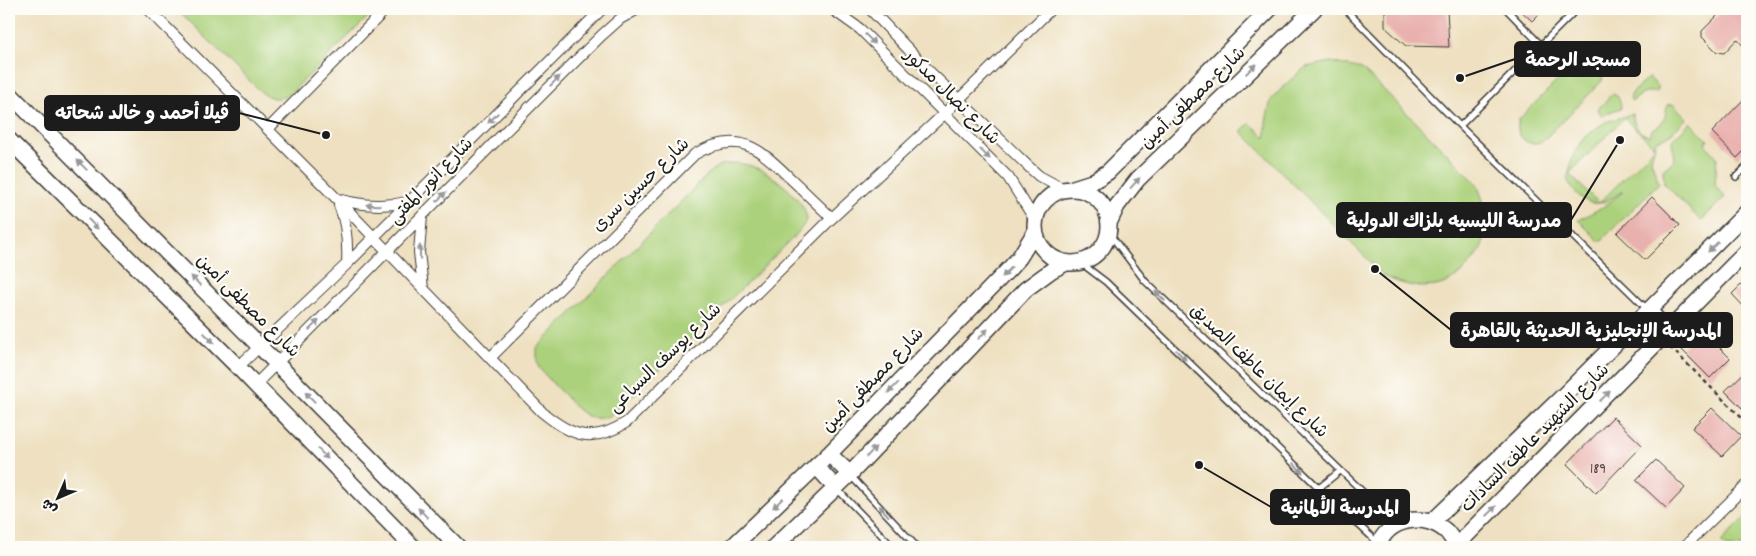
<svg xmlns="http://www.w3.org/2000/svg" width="1756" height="556" font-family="Dekko,'Playpen Sans Arabic',sans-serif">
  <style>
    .green { fill: #acd17b; stroke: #64764c; fill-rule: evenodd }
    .building { fill: #e9b1ae }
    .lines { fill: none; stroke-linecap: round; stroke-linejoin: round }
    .lane-casing { stroke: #3c3935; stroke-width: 8 }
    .street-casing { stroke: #3c3935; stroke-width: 12 }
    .secondary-casing { stroke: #3c3935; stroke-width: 18 }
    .path { stroke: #3c3935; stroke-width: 2.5; stroke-dasharray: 4 4; stroke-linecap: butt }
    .lane { stroke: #fff; stroke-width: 5 }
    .street { stroke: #fff; stroke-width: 10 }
    .secondary { stroke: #fff; stroke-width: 15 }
    .oneway { fill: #999 }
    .labels { text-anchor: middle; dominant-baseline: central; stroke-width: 4.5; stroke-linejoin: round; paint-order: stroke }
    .number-label { font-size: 15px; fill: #4f4140 }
    .street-label { font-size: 18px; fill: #1c1c1c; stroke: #fdfcf7 }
    .leader { fill: none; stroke: #1c1c1c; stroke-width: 2 }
    .callout-dot { fill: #1c1c1c; stroke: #fdfcf7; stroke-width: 2 }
    .callout { fill: #1c1c1c; stroke: #1c1c1c; stroke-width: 2 }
    .callout-label { font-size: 19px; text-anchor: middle; font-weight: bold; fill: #fff }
  </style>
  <rect width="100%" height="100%" fill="#fdfcf7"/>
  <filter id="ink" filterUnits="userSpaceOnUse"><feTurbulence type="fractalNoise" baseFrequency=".02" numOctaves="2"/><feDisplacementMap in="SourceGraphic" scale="10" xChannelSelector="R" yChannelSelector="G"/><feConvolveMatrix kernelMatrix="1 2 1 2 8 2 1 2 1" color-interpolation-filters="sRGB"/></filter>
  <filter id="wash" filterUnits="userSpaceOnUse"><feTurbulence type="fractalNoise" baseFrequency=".0096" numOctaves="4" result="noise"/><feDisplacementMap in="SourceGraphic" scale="20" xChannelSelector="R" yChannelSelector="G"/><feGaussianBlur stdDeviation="1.12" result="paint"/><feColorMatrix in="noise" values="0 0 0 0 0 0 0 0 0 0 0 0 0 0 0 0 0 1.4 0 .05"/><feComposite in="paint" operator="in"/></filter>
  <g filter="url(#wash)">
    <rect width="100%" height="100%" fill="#eee0c0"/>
    <!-- green -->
    <path class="green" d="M177,9h199l-85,84c-12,8 -20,6 -30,-1z
      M1584,57c15,-1 21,11 18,24l-59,60c-16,8 -31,-7 -23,-23l56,-56z
      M1331,62l31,7 23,22 92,93c4,12 10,24 11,37 1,26 -26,60 -52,65 -19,3 -36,-2 -52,-10l-143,-145 9,-8 16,15v-17l5,-21 17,-18 18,-15z
      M1649,77l9,10 -1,5h-11l-14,9 -2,-3 3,-6z
      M1612,94c8,2 8,6 9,14l-20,7 -3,-6z
      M1673,104l14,14c-9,9 -18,20 -31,22l-5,20 8,23 -59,59 -22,-22 25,-13 21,-16c-7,3 -17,11 -25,12 -14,3 -28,-13 -32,-25 3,-6 3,-12 5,-19 5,-16 20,-29 34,-37 9,-4 17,-4 26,-9 1,11 7,21 18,23l2,-7c12,-4 14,-13 15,-24zM1624,118l31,29 -56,56 -30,-29z
      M1690,122l18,18 -3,4 12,13 -2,29 10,11 -24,24 -37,-38 -1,-13 11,-10 -2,-19z
      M737,163c8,1 16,3 23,6 13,6 49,34 46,50 -1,6 -7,12 -11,17l-179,176c-24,16 -37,-1 -53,-18 -8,-8 -16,-17 -24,-26l-2,-6v-14l175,-178 8,-5z
      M1747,516v31h-21l-5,-5z"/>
    <g id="blocks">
      <!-- building -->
      <path class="building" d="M1385,9h62l2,38 -43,-1 -21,-19z
        M1519,9h25l-12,12z
        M1724,9h23v41l-10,-11 -13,14 -7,-1 -15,-15v-6z
        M1747,96v52l-10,10 -25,-26z
        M1652,197l28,28 -35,35 -28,-27z
        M1747,279v31l-15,-16z
        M1701,329l29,29 -20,20 -29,-29z
        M1747,370v43l-22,-22z
        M1712,408l29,28 -19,20 -30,-28z
        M1613,417l29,28 -46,48 -29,-29z
        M1656,460l29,28 -19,20 -30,-28z"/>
    </g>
  </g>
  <g filter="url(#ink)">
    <use href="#blocks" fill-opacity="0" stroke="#3c3935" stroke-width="1"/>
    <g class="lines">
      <!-- lane casing -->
      <g class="lane-casing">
        <path id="lane" d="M1345,9l115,117 188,184
          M1506,9l35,36
          M1460,126l117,-117
          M1736,177l11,-11
          M1109,233l36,48 251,243
          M1081,263l25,19 213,206 58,54
          M851,476l66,71
          M1319,488l21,-17
          M838,490l55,57"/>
      </g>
      <!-- street casing -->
      <g class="street-casing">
        <path id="street" d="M148,9l189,190 205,213c30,25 51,32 85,10l205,-204 112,-104 107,-105
          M832,9l28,20 148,148 27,43
          M870,9l59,62 100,96 10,9 26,14
          M268,129l118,-120
          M338,199c24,7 46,8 70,3
          M339,205c8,19 9,38 8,59
          M422,216l-3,36 4,36
          M490,358l205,-204c44,-24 63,-7 95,24 14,13 28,27 42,40
          M238,367l109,-103 255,-255
          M255,385c116,-116 230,-235 347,-350l18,-16 18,-10
          M1684,547l63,-62"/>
      </g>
      <!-- secondary casing -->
      <g class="secondary-casing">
        <path id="secondary" d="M9,93l449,454
          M9,140l229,227 175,180
          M1070,189l22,-7 16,-10 162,-163
          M1035 226a37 37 0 1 1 74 0a37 37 0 1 1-74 0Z
          M1109,223l8,-17 21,-27 176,-170
          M1649,311l19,20
          M829,454l21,20
          M816,466l20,22
          M1432,522l130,-125 185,-185
          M1456,546l291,-295
          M732,547l97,-93 181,-186 9,-10 16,-26
          M774,547l76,-73 176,-185 26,-19 14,-7
          M1378,547c9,-29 47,-35 68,-16 4,4 8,11 11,16"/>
      </g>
      <!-- path -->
      <path class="path" d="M1670,347l77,76
        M754,543l4,4"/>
      <!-- lane -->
      <use href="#lane" class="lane"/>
      <!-- street -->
      <use href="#street" class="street"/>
      <!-- secondary -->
      <use href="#secondary" class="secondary"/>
    </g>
    <!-- one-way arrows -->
    <defs><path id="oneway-solid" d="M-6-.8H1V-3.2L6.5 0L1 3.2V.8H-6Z" transform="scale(1.25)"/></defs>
    <g class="oneway">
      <use href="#oneway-solid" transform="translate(870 39) rotate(45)"/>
      <use href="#oneway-solid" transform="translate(1251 69) rotate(-44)"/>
      <use href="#oneway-solid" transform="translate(555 81) rotate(-45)"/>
      <use href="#oneway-solid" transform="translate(493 118) rotate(135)"/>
      <use href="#oneway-solid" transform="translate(985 154) rotate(45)"/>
      <use href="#oneway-solid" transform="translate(82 165) rotate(-134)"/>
      <use href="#oneway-solid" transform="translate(1135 183) rotate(-48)"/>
      <use href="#oneway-solid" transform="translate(441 197) rotate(-46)"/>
      <use href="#oneway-solid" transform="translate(373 205) rotate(-178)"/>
      <use href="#oneway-solid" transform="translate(93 224) rotate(45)"/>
      <use href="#oneway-solid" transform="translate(1713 247) rotate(135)"/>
      <use href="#oneway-solid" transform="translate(420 252) rotate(-91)"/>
      <use href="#oneway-solid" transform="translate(1007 272) rotate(134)"/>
      <use href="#oneway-solid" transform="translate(196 281) rotate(-134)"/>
      <use href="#oneway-solid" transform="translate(1160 296) rotate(-136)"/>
      <use href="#oneway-solid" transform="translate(314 325) rotate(-45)"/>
      <use href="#oneway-solid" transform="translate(983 334) rotate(-46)"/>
      <use href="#oneway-solid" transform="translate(209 338) rotate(45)"/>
      <use href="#oneway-solid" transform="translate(1181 355) rotate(44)"/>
      <use href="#oneway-solid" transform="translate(893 388) rotate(134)"/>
      <use href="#oneway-solid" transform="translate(1605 396) rotate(-45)"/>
      <use href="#oneway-solid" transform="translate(310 397) rotate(-134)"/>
      <use href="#oneway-solid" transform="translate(871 452) rotate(-47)"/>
      <use href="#oneway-solid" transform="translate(323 454) rotate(46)"/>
      <use href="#oneway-solid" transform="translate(1298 468) rotate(44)"/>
      <use href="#oneway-solid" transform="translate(778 503) rotate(136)"/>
      <use href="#oneway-solid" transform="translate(884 511) rotate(-132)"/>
      <use href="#oneway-solid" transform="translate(1491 511) rotate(-45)"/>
      <use href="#oneway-solid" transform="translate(423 513) rotate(-134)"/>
    </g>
  </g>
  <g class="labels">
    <!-- number labels -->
    <g class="number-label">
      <text x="1598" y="470">189</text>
    </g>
    <!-- street labels -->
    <g class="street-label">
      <text transform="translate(951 98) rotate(45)">شارع نصال مدكور</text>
      <text transform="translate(1194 99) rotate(-44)">شارع مصطفى أمين</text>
      <text transform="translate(432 182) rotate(-46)">شارع انور المفتى</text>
      <text transform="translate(642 186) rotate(-44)">شارع حسين سرى</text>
      <text transform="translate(247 307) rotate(45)">شارع مصطفى أمين</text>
      <text transform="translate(666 359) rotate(-44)">شارع يوسف السباعى</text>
      <text transform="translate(1258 372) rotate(44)">شارع إيمان عاطف الصديق</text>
      <text transform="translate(874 381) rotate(-46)">شارع مصطفى أمين</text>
      <text transform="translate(1536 439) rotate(-45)">شارع الشهيد عاطف السادات</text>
    </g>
  </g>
  <!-- callouts -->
  <path class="leader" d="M1460 78L1515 59M326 135L239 113M1620 140L1571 220M1375 269L1451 330M1199 465L1271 507"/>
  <g class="callout-dot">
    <circle cx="1460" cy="78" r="5"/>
    <circle cx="326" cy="135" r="5"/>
    <circle cx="1620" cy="140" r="5"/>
    <circle cx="1375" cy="269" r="5"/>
    <circle cx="1199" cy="465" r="5"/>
  </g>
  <g class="callout">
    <rect x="1515" y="42" width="125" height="34" rx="5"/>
    <rect x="45" y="96" width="194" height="34" rx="5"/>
    <rect x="1337" y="203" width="234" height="34" rx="5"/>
    <rect x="1451" y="313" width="281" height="34" rx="5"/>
    <rect x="1271" y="490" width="138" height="34" rx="5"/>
  </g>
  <g class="callout-label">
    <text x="1578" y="66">مسجد الرحمة</text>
    <text x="142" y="119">ڤيلا أحمد و خالد شحاته</text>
    <text x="1454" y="227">مدرسة الليسيه بلزاك الدولية</text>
    <text x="1591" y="337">المدرسة الإنجليزية الحديثة بالقاهرة</text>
    <text x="1340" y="514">المدرسة الألمانية</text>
  </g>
  <!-- margin -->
  <rect width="1756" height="556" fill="none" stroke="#fdfcf7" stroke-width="30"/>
  <!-- north arrow -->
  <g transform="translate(58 498) rotate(225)" stroke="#fdfcf7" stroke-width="4" paint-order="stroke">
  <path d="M0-4L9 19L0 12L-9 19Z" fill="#1c1c1c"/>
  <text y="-8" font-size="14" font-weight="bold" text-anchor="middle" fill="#1c1c1c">ش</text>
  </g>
</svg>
